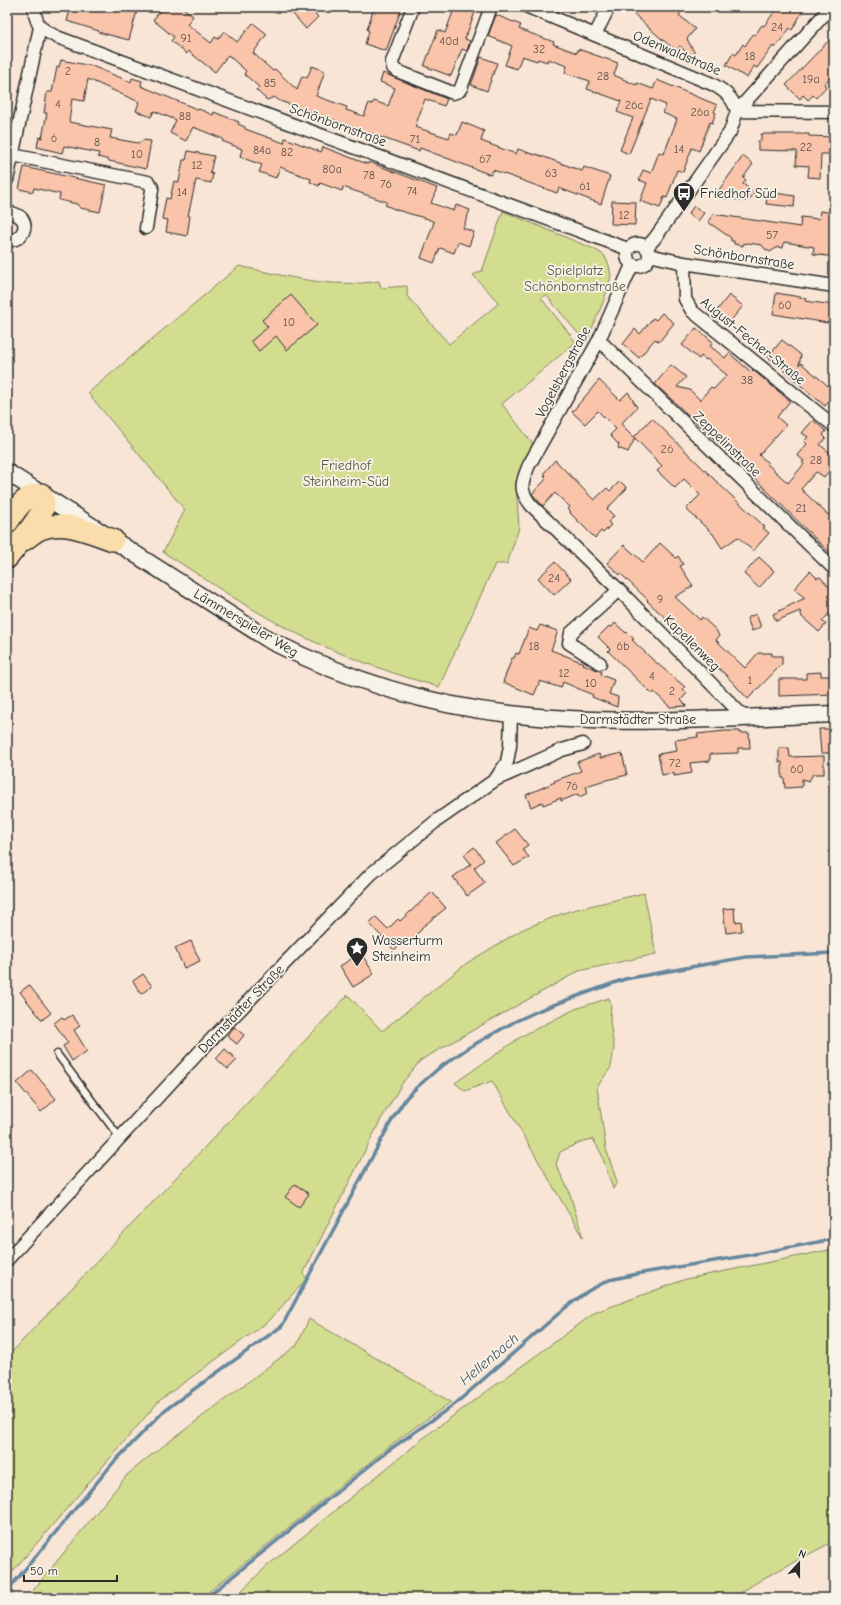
<svg xmlns="http://www.w3.org/2000/svg" width="841" height="1605" font-family="'Comic Neue',sans-serif">
  <style>
    .green { fill: #d2dd90; stroke: #7e845e }
    .lines { fill: none; stroke-linecap: round; stroke-linejoin: round }
    .stream { stroke: #65879e; stroke-width: 3.5 }
    .building { fill: #f9c4aa; stroke: #2b2b2b }
    .lane-casing { stroke: #2b2b2b; stroke-width: 9 }
    .street-casing { stroke: #2b2b2b; stroke-width: 15 }
    .secondary-casing { stroke: #2b2b2b; stroke-width: 19 }
    .highway-casing { stroke: #2b2b2b; stroke-width: 24 }
    .lane { stroke: #f7f3e8; stroke-width: 6 }
    .street { stroke: #f7f3e8; stroke-width: 12 }
    .secondary { stroke: #f7f3e8; stroke-width: 16 }
    .highway { stroke: #faddab; stroke-width: 21 }
    .labels { text-anchor: middle; dominant-baseline: central; stroke-width: 3.5; stroke-linejoin: round; paint-order: stroke }
    .number-label { font-size: 12px; fill: #5e514b }
    .street-label { font-size: 14px; fill: #2b2b2b; stroke: #f7f3e8 }
    .poi-label { font-size: 14px; fill: #2b2b2b; stroke: #f7f3e8; text-anchor: start }
    .park-label { font-size: 14px; fill: #555844; stroke: #f7f3e8 }
    .water-label { font-size: 15px; font-style: italic; fill: #485964; stroke: #f7f3e8 }
  </style>
  <rect width="100%" height="100%" fill="#f8e5d5"/>
  <filter id="ink" filterUnits="userSpaceOnUse"><feTurbulence type="fractalNoise" baseFrequency=".025" numOctaves="2"/><feDisplacementMap in="SourceGraphic" scale="8" xChannelSelector="R" yChannelSelector="G"/><feConvolveMatrix kernelMatrix="1 2 1 2 8 2 1 2 1" color-interpolation-filters="sRGB"/></filter>
  <g filter="url(#ink)">
    <!-- green -->
    <path class="green" d="M503,211l91,38 10,6 5,10 2,11 -7,24 -18,43 -40,-48 -5,3 35,44 -74,62 31,40 -17,38 3,46 -12,36h-12l-56,123c-59,-17 -117,-38 -171,-69 -36,-20 -70,-44 -105,-66l22,-42 -97,-117 151,-127c47,10 92,23 140,15l2,7 26,-2v10l42,48 50,-41 -26,-28 9,-4z
      M644,893l12,61 -77,17 -111,62 -47,27 -18,22 -23,39 -77,153 4,4 -38,43 -109,79 -153,178v-221l341,-362 34,36 85,-68 56,-34 46,-18z
      M609,998l2,6 -1,17 4,27 -3,19 -14,20 9,62 11,33 -4,7 -12,-36 -8,-14 -10,2 -23,11 -4,13 13,26 14,47 -91,-157 -27,10 -10,-8 67,-47 53,-27z
      M834,1249v292l-70,37 -32,20h-498l33,-32 164,-134 165,-120 90,-33z
      M309,1319l142,83 -55,39 -195,157h-174l100,-123 23,-19 147,-111z"/>
    <g class="lines">
      <!-- stream -->
      <path class="stream" d="M7,1591l106,-128 52,-53 117,-84 111,-208 13,-20 10,-10 23,-20 29,-20 46,-26 26,-12 46,-17 39,-14 121,-22 88,-4
        M206,1598l183,-148 66,-46 110,-96 23,-17 21,-11 33,-7 102,-17 90,-17"/>
    </g>
    <!-- building -->
    <path class="building" d="M71,7h67l-9,33 -31,-8 1,-1 -32,-10z
      M163,7h19l11,9 -6,8 24,19 4,-6 3,2 6,-8 13,11 16,-19 14,11 -14,19 20,18 2,-2 22,21 5,-14 5,2 5,-12 13,5 -9,25 31,11 -1,3 18,6 5,-13 3,1 2,-3 14,5 7,-18 -15,-6 3,-9 64,26 -3,7 -19,-7 -10,28 34,11 2,-5 6,2 5,-13 22,9 -3,10 35,13 2,-5 17,6 1,-1 46,17 2,-4 26,9 -9,28 -42,-16 -2,5 -64,-23 -2,5 -71,-27 -1,3 -139,-50 -6,-4 -7,3 -11,-10 3,-3 -15,-13 2,-3 -18,-16 -13,17 -27,-21 -1,3 -16,-13 3,-4 -21,-17z
      M287,7h22l9,10 -12,12z
      M374,7h28l-16,44 -21,-7 4,-13 -2,-1z
      M455,7h22l-12,32 5,2 -3,10 -5,-2 -11,27 -27,-10 14,-36 7,3z
      M637,7h49l-7,8 16,14 -8,10 12,22 -2,2 -17,-17 -4,5 -27,-23 -17,-16z
      M778,7h27l-13,23 -2,-2 -15,20 -2,-2 -16,22 -3,-2 -7,12 -21,-13 7,-12 3,2 7,-11 2,2 8,-12 2,1 7,-10 2,1z
      M496,15l25,10 -2,4 35,13 -1,2 24,9 1,-4 40,14 -4,12 22,10 1,-2 16,6 4,-9 60,25 -3,7 2,1 -4,10 -2,-1 -11,29 -7,-3 -9,24 -6,-2 -10,28 -3,-1 -4,11 -20,-7 7,-18 -8,-3 4,-10 8,3 8,-21 5,2 13,-35 -14,-6 3,-8 -15,-6 -22,55 -9,-4 13,-32 -16,-6 4,-11 -34,-12 3,-8 -25,-8 2,-7 -19,-7 -1,3 -9,-3 -1,2 -15,-5 -5,13 -12,-4 7,-19 -24,-10z
      M834,35v38l-10,11 2,3 -10,11 -3,-3 -5,5 -5,-5 -3,4 -14,-14z
      M481,57l16,6 -10,28 -16,-6z
      M61,60l31,6 39,16 1,-4 10,3 -1,5 58,24v-1l14,6 1,-3 25,10 -1,2 7,3v2l39,14 1,-5 36,14 2,-5 39,15 6,2 1,-2 68,26 -6,15 23,8 2,-6 14,5 -7,18 11,4 -5,14 -11,-4 -4,11 -14,-5 -6,15 -13,-5 13,-36 -6,-3 -31,-9 -12,-5 2,-3 -44,-15 -1,4 -22,-8 -1,3 -9,-4 1,-3 -31,-12 -4,11 -17,-6 3,-7 -22,-8 2,-8 -20,-8 1,-2 -30,-12 -7,14 -16,-8 6,-13 -22,-9 -3,6 -15,-6 3,-9 -51,-23 -4,22 -12,-2 -3,23 43,8 -2,8 28,5 5,-3 8,1 -5,28 -37,-8v-1l-11,-3 1,-4 -35,-7 -2,7 -25,-6 2,-10 3,1 5,-25h-3l3,-21h5l5,-25h2z
      M761,134h48v2l25,1v17h-13l-1,24 -12,-1 1,-11 -13,-1 1,-14 -39,-1v-9h3z
      M188,151l26,5 -4,17 3,1 -2,9 -15,-3 -8,36h2l-3,20 -21,-4 2,-12 -6,-1 4,-21 4,1 4,-18 5,1 4,-22h3z
      M743,156l10,8 -10,14 3,2 -3,4 12,9 -7,8 -34,-4z
      M24,167l82,18 -6,27 -20,-4 -3,-4 -18,-4 1,-6 -26,-6 -1,4 -14,-3z
      M768,192l27,4 -1,11 -28,-3z
      M612,201l24,1 -1,23 -24,-1z
      M694,206l10,7 -6,8 -10,-7z
      M820,211l14,2v44l-21,-3 1,-7 -30,-5 -1,6 -5,-1 -8,5 -5,-3 -3,-4 -14,-2 -5,1v2l-9,-2v-3h-3v-3l-23,-16 5,-8 87,13 1,-10 18,2z
      M776,293l30,5 -1,3 29,4v15l-5,-1 -1,4 -55,-9z
      M291,295l26,30 -30,25 -11,-14 -17,15 -8,-10 17,-14 -6,-7z
      M729,295l14,11 -15,18 -13,-11z
      M662,313l12,10 -15,19 -4,-3 -16,19 -16,-14 12,-15 5,5 13,-16 3,2z
      M696,328l17,14 -3,4 15,12 4,-5 22,19 2,-2 37,31 -13,16 9,8 -27,30 9,8 -1,1 21,19 16,-19 -2,-2 2,-1 -7,-6 10,-11 -3,-3 4,-4 -6,-4 11,-13 13,11 -3,4 3,3 -6,7 12,9 -3,3 5,4v4l-10,12 -7,-5 -2,1 -14,16 27,26 6,-6v48l-106,-105 -73,-68 16,-19 15,12 -9,10 13,3 10,10 11,-13 3,2 13,-14 -20,-16 -1,1 -5,-4 -2,3 -17,-14z
      M782,340l19,15 -2,10 2,-2 33,28v4l-9,11 -57,-49z
      M599,380l21,20 8,-8 9,15 -16,17 14,14 -7,14 -10,-4 1,-3 -9,-10 6,-6 -18,-18 -13,13 -13,-12z
      M652,418l68,67 45,42 -2,1 6,5 -16,18 -15,-14 -16,11 -9,-14 -27,-25 14,-14 -16,-16 -9,9 -18,-17 5,-5 -28,-29z
      M555,460l39,40 13,-12 3,3 10,-10 7,7 -20,21 7,7 -6,6 3,3 -8,8 -2,-2 -6,7 -25,-25 1,-1 -3,-3 2,-2 -15,-14 -12,13 -10,-11 -1,-1 14,-15 -2,-2 2,-2 -2,-2z
      M660,543l16,15 2,-2 5,8 -3,2 13,20 -18,11 25,23 2,-3 14,13 3,6 -3,4 29,28 13,-15h14v3h10v8l-34,35 -23,-25 -31,-27 1,-2 -48,-44 1,-1 -27,-26 -1,1 -13,-12 17,-18 19,17z
      M759,557l15,14 -15,17 -15,-14z
      M555,562l16,17 -17,16 -16,-17z
      M810,571l7,7 3,-1 14,15v17l-12,12 4,3 -7,8 -17,-15 -2,-6 -24,10 -3,-7 32,-16 -11,-9z
      M756,614l5,13 -9,4 -5,-13z
      M615,623l11,10 1,-1 7,7 -2,1 20,19 33,28 -2,2 4,4 -6,7 6,6 -17,1 -16,-15 -2,2 -44,-43 2,-2 -12,-12 11,-11 2,2z
      M540,625l18,6 -7,19 33,13 -1,1 19,8 -1,3 13,5 -5,14 9,3 -1,10 -25,-10 1,-2 -30,-13 -2,6 -21,-7 -6,14 -31,-13 9,-24h2l2,-5 3,1 10,-26 8,3z
      M821,672v4h13v18l-55,2v-17h27v-6z
      M819,729h15v24h-13z
      M725,731h15v2h9l1,15h-12v5l-28,1v7l-20,2 2,10 -18,3v-3l-12,2 -4,-21 19,-3 -2,-11 23,-3 -1,-3z
      M779,748h10l1,9 34,-1v18h-11l-4,7 -7,-2v8l-17,1 -1,-10h-2v-16h-3z
      M622,753l5,22 -25,6 -16,5 2,7 -9,4 -1,-3 -17,7v-3l-18,7 -1,-3 -11,5 -5,-12 29,-13 -1,-1 27,-10 -4,-9 22,-8 1,4z
      M515,829l13,16 -6,4 7,8 -15,9 -18,-23z
      M474,847l10,13 -10,8 11,15 -18,13 -14,-19 18,-13 -7,-9z
      M432,892l14,16 -25,20 1,1 -18,17 -3,-2 -7,6 -25,-27 7,-6 12,12 10,-10 2,2z
      M734,908l1,14 6,-1 1,10 -16,2 -3,-24z
      M191,941l9,20 -16,7 -9,-20z
      M361,953l13,21 -21,13 -13,-21z
      M143,974l9,12 -11,8 -8,-13z
      M29,985l22,28 -9,7 -22,-28z
      M72,1015l8,11 -6,4 13,21 -15,10 -9,-15 5,-3 -14,-20 8,-6 2,3z
      M234,1027l10,8 -7,9 -10,-8z
      M225,1049l12,11 -9,9 -12,-10z
      M32,1070l24,29 -15,13 -24,-29z
      M295,1184l14,10 -10,13 -14,-10z"/>
    <g class="lines">
      <!-- lane casing -->
      <g class="lane-casing">
        <path id="lane" d="M57,1054l63,84"/>
      </g>
      <!-- street casing -->
      <g class="street-casing">
        <path id="street" d="M34,7c2,19 6,22 23,30l571,212
          M413,7l-21,55 1,6 4,3 56,22 6,-2 2,-3 30,-81
          M528,7l184,77c13,7 20,13 25,27
          M595,35l14,-28
          M737,111l97,1
          M12,155l136,27 4,5v3l-6,38
          M7,180l33,-153
          M7,212c3,1 7,1 10,3 15,7 5,28 -10,25
          M627 255a11 11 0 1 1 22 0a11 11 0 1 1-22 0Z
          M646,248l9,-10 75,-106 7,-21 94,-104
          M649,255l35,8 150,23
          M684,263l1,36 7,12 142,115
          M632,265l-33,75 -70,125c-7,17 -11,24 2,40l88,85 126,128
          M599,340l235,229
          M600,663l-31,-20 2,-10 48,-43
          M495,780l67,-30 21,-6
          M7,1260l196,-212 168,-174 64,-52 60,-42 12,-18 3,-16 1,-32"/>
      </g>
      <!-- secondary casing -->
      <g class="secondary-casing">
        <path id="secondary" d="M7,472l264,169c75,38 156,64 239,73 107,13 217,4 324,0"/>
      </g>
      <!-- highway casing -->
      <g class="highway-casing">
        <path id="highway" d="M7,523c8,-12 18,-29 34,-29 2,4 4,7 3,12 -4,14 -28,40 -37,52
          M24,540c5,-4 10,-8 16,-11 24,-10 50,3 73,11"/>
      </g>
      <!-- lane -->
      <use href="#lane" class="lane"/>
      <!-- street -->
      <use href="#street" class="street"/>
      <!-- secondary -->
      <use href="#secondary" class="secondary"/>
      <!-- highway -->
      <use href="#highway" class="highway"/>
    </g>
  </g>
  <!-- icons -->
  <defs>
    <g id="bus-pin" transform="scale(1.15)"><path d="M0 17L-7.5 6A9.5 9.5 0 1 1 7.5 6Z" fill="#2b2b2b" stroke="#f7f3e8"/><path d="M-5-6H5V4H4V6H2V4H-2V6H-4V4H-5ZM-3.5-4V0h7V-4ZM-3.5 1.2v1.5H-2V1.2ZM2 1.2v1.5H3.5V1.2Z" fill="#fff"/></g>
    <g id="sight-pin" transform="scale(1.15)"><path d="M0 17L-7.5 6A9.5 9.5 0 1 1 7.5 6Z" fill="#2b2b2b" stroke="#f7f3e8"/><path d="M0-6L1.8-2.2L6-1.7L2.9 1.2L3.7 5.4L0 3.3L-3.7 5.4L-2.9 1.2L-6-1.7L-1.8-2.2Z" fill="#fff"/></g>
  </defs>
  <g fill-rule="evenodd">
    <use href="#bus-pin" x="684" y="193"/>
    <use href="#sight-pin" x="357" y="948"/>
  </g>
  <g class="labels">
    <!-- number labels -->
    <g class="number-label">
      <text x="777" y="27">24</text>
      <text x="186" y="38">91</text>
      <text x="449" y="41">40d</text>
      <text x="539" y="49">32</text>
      <text x="750" y="56">18</text>
      <text x="68" y="71">2</text>
      <text x="603" y="76">28</text>
      <text x="811" y="79">19a</text>
      <text x="270" y="83">85</text>
      <text x="58" y="104">4</text>
      <text x="634" y="105">26c</text>
      <text x="700" y="112">26a</text>
      <text x="185" y="116">88</text>
      <text x="54" y="138">6</text>
      <text x="415" y="139">71</text>
      <text x="97" y="142">8</text>
      <text x="806" y="147">22</text>
      <text x="679" y="149">14</text>
      <text x="262" y="150">84a</text>
      <text x="287" y="152">82</text>
      <text x="137" y="154">10</text>
      <text x="485" y="159">67</text>
      <text x="197" y="165">12</text>
      <text x="332" y="169">80a</text>
      <text x="551" y="173">63</text>
      <text x="369" y="175">78</text>
      <text x="386" y="184">76</text>
      <text x="585" y="186">61</text>
      <text x="412" y="191">74</text>
      <text x="182" y="192">14</text>
      <text x="624" y="215">12</text>
      <text x="772" y="235">57</text>
      <text x="785" y="305">60</text>
      <text x="289" y="322">10</text>
      <text x="747" y="380">38</text>
      <text x="667" y="449">26</text>
      <text x="816" y="460">28</text>
      <text x="801" y="508">21</text>
      <text x="554" y="578">24</text>
      <text x="660" y="599">9</text>
      <text x="534" y="646">18</text>
      <text x="623" y="646">6b</text>
      <text x="564" y="673">12</text>
      <text x="652" y="676">4</text>
      <text x="750" y="680">1</text>
      <text x="591" y="683">10</text>
      <text x="672" y="691">2</text>
      <text x="675" y="763">72</text>
      <text x="797" y="769">60</text>
      <text x="572" y="786">76</text>
    </g>
    <!-- street labels -->
    <g class="street-label">
      <text transform="translate(677 53) rotate(23)">Odenwaldstraße</text>
      <text transform="translate(338 125) rotate(20)">Schönbornstraße</text>
      <text transform="translate(744 257) rotate(9)">Schönbornstraße</text>
      <text transform="translate(753 341) rotate(39)">August-Fecher-Straße</text>
      <text transform="translate(563 372) rotate(-62)">Vogelsbergstraße</text>
      <text transform="translate(727 444) rotate(44)">Zeppelinstraße</text>
      <text transform="translate(246 623) rotate(31)">Lämmerspieler Weg</text>
      <text transform="translate(692 643) rotate(45)">Kapellenweg</text>
      <text x="638" y="719">Darmstädter Straße</text>
      <text transform="translate(241 1009) rotate(-46)">Darmstädter Straße</text>
    </g>
    <!-- poi labels -->
    <g class="poi-label">
      <text x="700" y="193">Friedhof Süd</text>
      <text x="372" y="940">Wasserturm<tspan x="372" dy="16">Steinheim</tspan></text>
    </g>
    <!-- park labels -->
    <g class="park-label">
      <text x="575" y="270">Spielplatz<tspan x="575" dy="16">Schönbornstraße</tspan></text>
      <text x="346" y="465">Friedhof<tspan x="346" dy="16">Steinheim-Süd</tspan></text>
    </g>
    <!-- water labels -->
    <g class="water-label">
      <text transform="translate(489 1359) rotate(-40)">Hellenbach</text>
    </g>
  </g>
  <!-- margin -->
  <rect width="841" height="1605" fill="none" stroke="#f7f3e8" stroke-width="24"/>
  <rect x="12" y="12" width="817" height="1581" fill="none" stroke="#2b2b2b" stroke-width="1.5" filter="url(#ink)"/>
  <!-- north arrow -->
  <g transform="translate(799 1563) rotate(21)" stroke="#f7f3e8" stroke-width="3" paint-order="stroke">
  <path d="M0-3L7 15L0 10L-7 15Z" fill="#2b2b2b"/>
  <text y="-6" font-size="11" font-weight="bold" text-anchor="middle" fill="#2b2b2b">N</text>
  </g>
  <!-- scale -->
  <path d="M24 1575v6h93v-6" fill="none" stroke="#2b2b2b" stroke-width="2"/>
  <text x="30" y="1575" font-size="12" fill="#2b2b2b" stroke="#f7f3e8" stroke-width="3" paint-order="stroke">50 m</text>
</svg>
